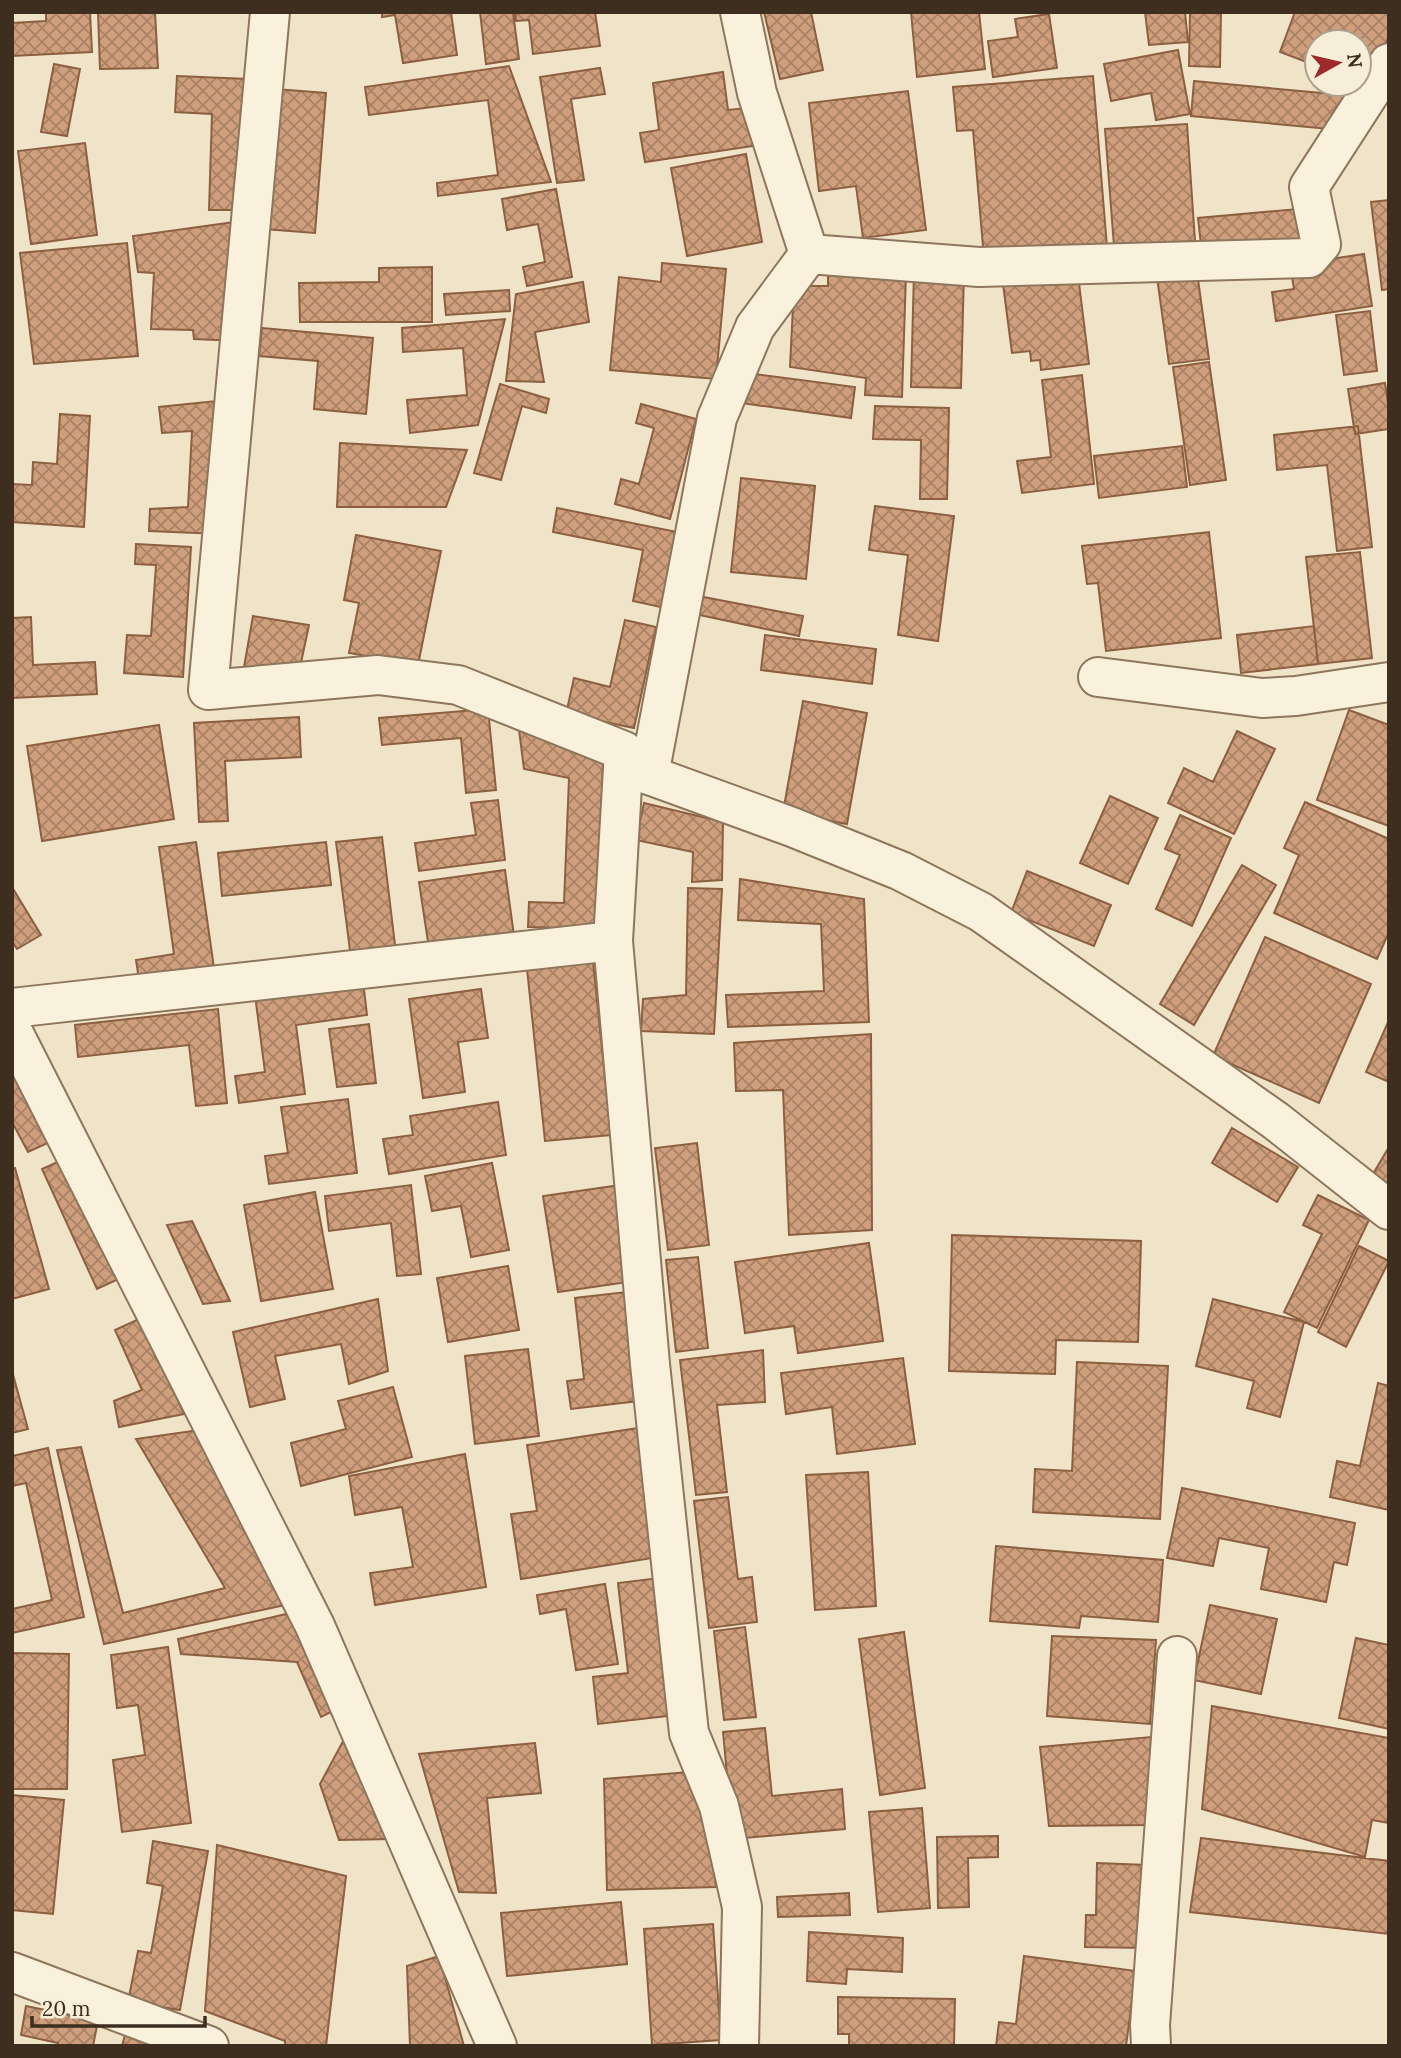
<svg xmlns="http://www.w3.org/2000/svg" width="1401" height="2058" font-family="Lora,serif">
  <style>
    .building { fill: url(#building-cross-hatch); stroke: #8d5f41; stroke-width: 2 }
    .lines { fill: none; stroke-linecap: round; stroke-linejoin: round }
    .minor-casing { stroke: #8d765c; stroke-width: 42 }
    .minor { stroke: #faf1dc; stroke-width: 38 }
  </style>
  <defs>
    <pattern id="building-cross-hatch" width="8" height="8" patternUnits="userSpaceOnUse" patternTransform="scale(1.75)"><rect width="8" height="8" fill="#cf9f7d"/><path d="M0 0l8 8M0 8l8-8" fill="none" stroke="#a98266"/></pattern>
  </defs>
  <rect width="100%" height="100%" fill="#f0e4c8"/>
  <!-- building -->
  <path class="building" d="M46,12h44l2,40 -80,4v-33l34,-2z
    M98,12h57l3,56 -58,1z
    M382,12h69l6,43 -54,8 -8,-48 -13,2z
    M480,12h33l6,47 -33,5z
    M515,12h80l5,34 -67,8 -4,-34 -13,1z
    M764,12h47l12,58 -43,9z
    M911,12h68l6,57 -68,8z
    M1145,12h40l3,30 -39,3z
    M1190,12h31l-1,55 -31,-1z
    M1295,12h94v23l-20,52 -10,-4v-41h-42v24l-37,-14z
    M1049,14l8,54 -64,9 -5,-36 30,-4 -3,-18z
    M1178,50l12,64 -34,6 -5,-27 -40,8 -7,-37z
    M54,64l26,5 -13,67 -26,-4z
    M509,66l42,116 -113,14 -1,-13 61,-8 -10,-75 -119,15 -4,-28z
    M600,68l5,26 -34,5 13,81 -27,3 -17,-106z
    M723,72l5,38 19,-2 6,38 -108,16 -5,-29 19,-3 -6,-47z
    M177,76l71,3 -5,131h-34l3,-96 -37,-2z
    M1093,76l14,171 -123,11 -11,-128 -16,1 -4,-44z
    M1194,81l149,14 -3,35 -149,-14z
    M275,89l51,4 -11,140 -51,-4z
    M908,91l18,139 -63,8 -7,-52 -37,5 -10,-88z
    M1187,124l8,117 -81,5 -9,-117z
    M85,143l12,92 -66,9 -13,-93z
    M746,154l16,88 -75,14 -16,-88z
    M556,189l16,88 -45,9 -4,-19 22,-5 -7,-38 -31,6 -5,-31z
    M1389,200v89l-7,1 -11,-88z
    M1298,209l3,36 -99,9 -4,-36z
    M242,221l-4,120 -44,-2 -1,-9 -42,-1 3,-56 -16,-1 -5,-36z
    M127,243l11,113 -104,8 -14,-111z
    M1364,254l8,52 -96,15 -4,-29 22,-3 -4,-24z
    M662,263l64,6 -10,110 -106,-9 9,-93 42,5z
    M432,267v55h-132l-1,-39 80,-1v-14z
    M828,271l78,3 -4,123 -37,-2 1,-17 -76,-11 4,-81h34z
    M914,271l50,1 -3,116 -50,-1z
    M1197,272l12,87 -40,5 -12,-87z
    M1078,275l11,89 -48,6 -1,-10 -9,1 -1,-10 -18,2 -9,-69z
    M583,282l6,40 -54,10 9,50 -38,-1 10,-87z
    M509,290l1,21 -64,4 -2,-21z
    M1370,311l7,60 -33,4 -8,-60z
    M505,319l-27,106 -68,8 -3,-33 60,-5 -4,-47 -60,4 -1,-24z
    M262,328l111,10 -7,76 -52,-5 4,-48 -59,-5z
    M1209,362l17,118 -36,5 -17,-118z
    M746,373l109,14 -4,31 -110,-15z
    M1082,375l12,109 -72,9 -5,-32 34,-4 -9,-77z
    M1385,383l4,26v20l-34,5 -7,-45z
    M500,384l49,15 -3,14 -24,-7 -21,74 -27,-7z
    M226,400l-6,134 -71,-3 1,-22 38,-2 4,-76 -30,2 -3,-26z
    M641,404l55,15 -26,100 -55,-15 6,-25 18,5 15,-56 -18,-5z
    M875,406l74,2 -2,91h-27l1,-59 -48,-1z
    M60,414l30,2 -6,111 -72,-5v-38l20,1 1,-23 24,2z
    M1358,426l14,121 -35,4 -10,-86 -50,5 -3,-35z
    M340,443l127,7 -21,57h-109z
    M1182,446l5,41 -88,11 -5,-42z
    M741,478l74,8 -9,93 -75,-7z
    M875,506l79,10 -16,125 -40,-6 10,-80 -39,-5z
    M557,508l120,24 -16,75 -28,-6 10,-51 -90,-18z
    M1209,532l12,106 -115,13 -8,-68 -11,1 -5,-38z
    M356,535l85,16 -23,114 -69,-12 10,-50 -15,-3z
    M136,544l55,3 -8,130 -59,-4 3,-38 24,1 5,-71 -21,-1z
    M1360,552l12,106 -54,6 -12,-107z
    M693,595l110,21 -4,20 -109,-23z
    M253,616l56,9 -11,52 -54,-10z
    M31,617l2,48 62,-3 2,32 -85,4v-80z
    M625,620l31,7 -22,101 -68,-14 8,-36 36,9z
    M1314,626l4,38 -77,9 -4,-38z
    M765,635l111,14 -4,35 -111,-14z
    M803,701l64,12 -20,111 -64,-12z
    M488,709l8,81 -30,3 -5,-55 -79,7 -3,-27z
    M1349,710l40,15v101l-72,-26z
    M299,717l2,40 -76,4 3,60 -29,1 -5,-99z
    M159,725l15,94 -132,22 -15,-95z
    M519,730l84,33 -6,166 -69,-2 1,-25 35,1 5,-125 -45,-9z
    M1237,731l38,18 -41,85 -66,-31 16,-35 29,14z
    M1110,796l48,22 -30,66 -48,-21z
    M498,800l7,60 -86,11 -4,-28 61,-8 -5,-32z
    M1305,802l84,37v93l-12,27 -103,-46 25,-58 -15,-7z
    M644,803l79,19 -1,58 -30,2 1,-30 -57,-12z
    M1180,815l51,23 -39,88 -36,-17 24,-54 -15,-6z
    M382,837l14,116 -45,5 -15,-116z
    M196,842l19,133 -75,11 -4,-26 38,-6 -15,-107z
    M326,842l5,43 -109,11 -4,-43z
    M1242,865l34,20 -82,140 -34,-21z
    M505,870l10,73 -85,12 -11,-73z
    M1027,871l84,34 -17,41 -83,-33z
    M740,879l124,20 5,123 -141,5 -2,-32 98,-4 -3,-67 -83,-4z
    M12,887l29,48 -24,14 -5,-8z
    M688,888l34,1 -8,145 -73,-3 2,-32 43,-4z
    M1265,937l106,47 -52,119 -106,-47z
    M592,952l19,183 -66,6 -19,-182z
    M363,981l4,34 -71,10 9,69 -66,9 -4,-27 30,-4 -10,-77z
    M481,989l7,49 -30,4 7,50 -42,6 -14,-99z
    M218,1009l9,94 -31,3 -7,-61 -111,12 -3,-32z
    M1389,1020v62l-23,-10z
    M369,1024l7,59 -39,4 -8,-58z
    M871,1034l1,196 -83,5 -6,-145 -47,1 -2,-48z
    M12,1060l40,81 -24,11 -16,-30z
    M348,1099l9,74 -88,11 -4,-28 23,-3 -7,-46z
    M498,1102l8,53 -117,19 -6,-35 30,-4 -3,-19z
    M1232,1128l66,39 -21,35 -65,-39z
    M697,1143l12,102 -41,5 -13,-102z
    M1389,1147v37l-16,-10z
    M71,1156l54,120 -28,13 -55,-120z
    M492,1163l17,87 -38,7 -10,-51 -29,5 -7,-35z
    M15,1168l34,121 -37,10v-130z
    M411,1185l10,89 -24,2 -6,-53 -62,8 -4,-35z
    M621,1185l14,96 -77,11 -15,-96z
    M315,1192l18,97 -72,12 -17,-96z
    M1318,1195l51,25 -52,108 -33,-16 38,-78 -19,-9z
    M192,1221l38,80 -27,3 -36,-79z
    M952,1235l189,6 -3,101 -82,-2 -1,34 -106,-3z
    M869,1243l14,98 -85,12 -4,-27 -49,7 -10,-71z
    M1359,1246l30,15 -43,86 -28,-15z
    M698,1257l10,91 -32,4 -10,-92z
    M508,1266l11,64 -71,12 -11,-64z
    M635,1291l12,109 -76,9 -4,-28 17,-2 -9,-81z
    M378,1299l10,72 -39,13 -8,-40 -66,12 10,43 -35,8 -17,-75z
    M1213,1299l91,23 -24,95 -33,-9 7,-27 -58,-15z
    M141,1318l43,96 -65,13 -5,-26 28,-11 -27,-60z
    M528,1349l11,87 -64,8 -10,-88z
    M763,1350l2,52 -48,3 10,87 -31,3 -16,-135z
    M903,1358l12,86 -78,10 -5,-47 -46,7 -5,-41z
    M1077,1362l91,4 -8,153 -127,-7 2,-43 37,2z
    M12,1371l16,58 -16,4z
    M1378,1383l11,3v124l-59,-13 7,-36 23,5z
    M393,1387l19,70 -111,29 -10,-43 55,-14 -8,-28z
    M645,1427l20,129 -144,23 -10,-65 26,-3 -10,-66z
    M206,1429l79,176 -181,39 -47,-194 24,-3 42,166 102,-25 -89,-149z
    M48,1448l36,169 -72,16v-24l40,-9 -26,-117 -14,3v-30z
    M465,1454l21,133 -111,18 -5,-32 43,-6 -11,-60 -47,8 -6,-39z
    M868,1472l8,134 -61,4 -9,-135z
    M1182,1488l173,35 -8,42 -13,-3 -8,40 -65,-13 8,-41 -50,-10 -6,28 -46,-8z
    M728,1497l10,82 14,-2 5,45 -48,6 -15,-127z
    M996,1546l167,14 -5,62 -77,-6 -2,12 -89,-7z
    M667,1577l17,137 -86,10 -5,-47 35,-4 -10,-90z
    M605,1584l13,80 -42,6 -10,-61 -26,5 -3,-19z
    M1210,1605l67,14 -16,75 -67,-14z
    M299,1611l42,96 -20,10 -24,-55 -116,-8 -3,-15z
    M745,1627l11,90 -32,3 -10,-89z
    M904,1632l21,156 -45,7 -21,-156z
    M1052,1636l104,4 -6,84 -103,-8z
    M1356,1638l33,7v84l-50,-11z
    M168,1647l23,176 -69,9 -9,-72 32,-5 -7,-50 -21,3 -6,-53z
    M12,1653l57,1 -2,135h-55z
    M1212,1706l177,32v85l-17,-3 -7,37 -163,-48z
    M765,1728l7,68 70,-7 3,40 -112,10 -10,-107z
    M348,1732l47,107 -56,1 -19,-56z
    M1151,1737l-4,88 -98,1 -9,-79z
    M535,1743l6,50 -54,5 9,95 -37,-1 -40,-138z
    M701,1771l15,116 -109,3 -3,-111z
    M12,1795l52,5 -11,114 -41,-4z
    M922,1808l8,100 -52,4 -9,-100z
    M998,1836v21l-30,1 1,49 -31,1 -1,-71z
    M1201,1838l188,23v73l-199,-22z
    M153,1841l55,10 -28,159 -52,-8 10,-51 13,2 12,-67 -16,-3z
    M217,1845l129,31 -20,170h-41v-5l-80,-30z
    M1097,1863l50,2 -1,83 -61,-1 1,-32h10z
    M849,1893l1,22 -72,2 -1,-20z
    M621,1902l6,62 -120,12 -6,-63z
    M713,1924l8,116 -69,5 -8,-116z
    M809,1932l94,6 -1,34 -55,-3 -1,15 -39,-3z
    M439,1956l25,90h-54l-3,-80z
    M1024,1956l112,15 -10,75h-130l3,-24 17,2z
    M838,1997l117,2 -1,47h-105v-12h-11z
    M26,2006l72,15 -5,25h-36l1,-3 -37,-8z
    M127,2027l43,19h-48z"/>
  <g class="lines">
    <!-- minor casing -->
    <g class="minor-casing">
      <path id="minor" d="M270,12l-62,678 170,-15 80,10 166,66 25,24 143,52 109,44 80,41 295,209 113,89
        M740,12l17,81 52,161 170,13 330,-9 12,-14 -12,-57 80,-124
        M1098,677l164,21 34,-2 93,-14
        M624,751l-11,190 37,423 39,369 30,73 23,101 -3,139
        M649,775l68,-357 38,-91 54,-73
        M12,1008l601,-67
        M12,1030l303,596 182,420
        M12,1972l197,74
        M1151,2046l-1,-21 27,-369"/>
    </g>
    <!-- minor -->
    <use href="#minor" class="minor"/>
  </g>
  <!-- border -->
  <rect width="1401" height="2058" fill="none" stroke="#3d2e20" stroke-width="28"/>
  <!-- north arrow -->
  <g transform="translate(1338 63) rotate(82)"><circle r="33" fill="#f7eed8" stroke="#ada18e" stroke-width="2"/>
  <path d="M0-5L12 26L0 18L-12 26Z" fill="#9e2a2b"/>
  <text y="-10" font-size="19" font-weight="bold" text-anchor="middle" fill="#3d2e20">N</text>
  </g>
  <!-- scale -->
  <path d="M32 2016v10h173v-10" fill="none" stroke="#3d2e20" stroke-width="3.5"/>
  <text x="42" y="2016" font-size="21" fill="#3d2e20" stroke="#f7eed8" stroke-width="5" paint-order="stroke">20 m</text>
</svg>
